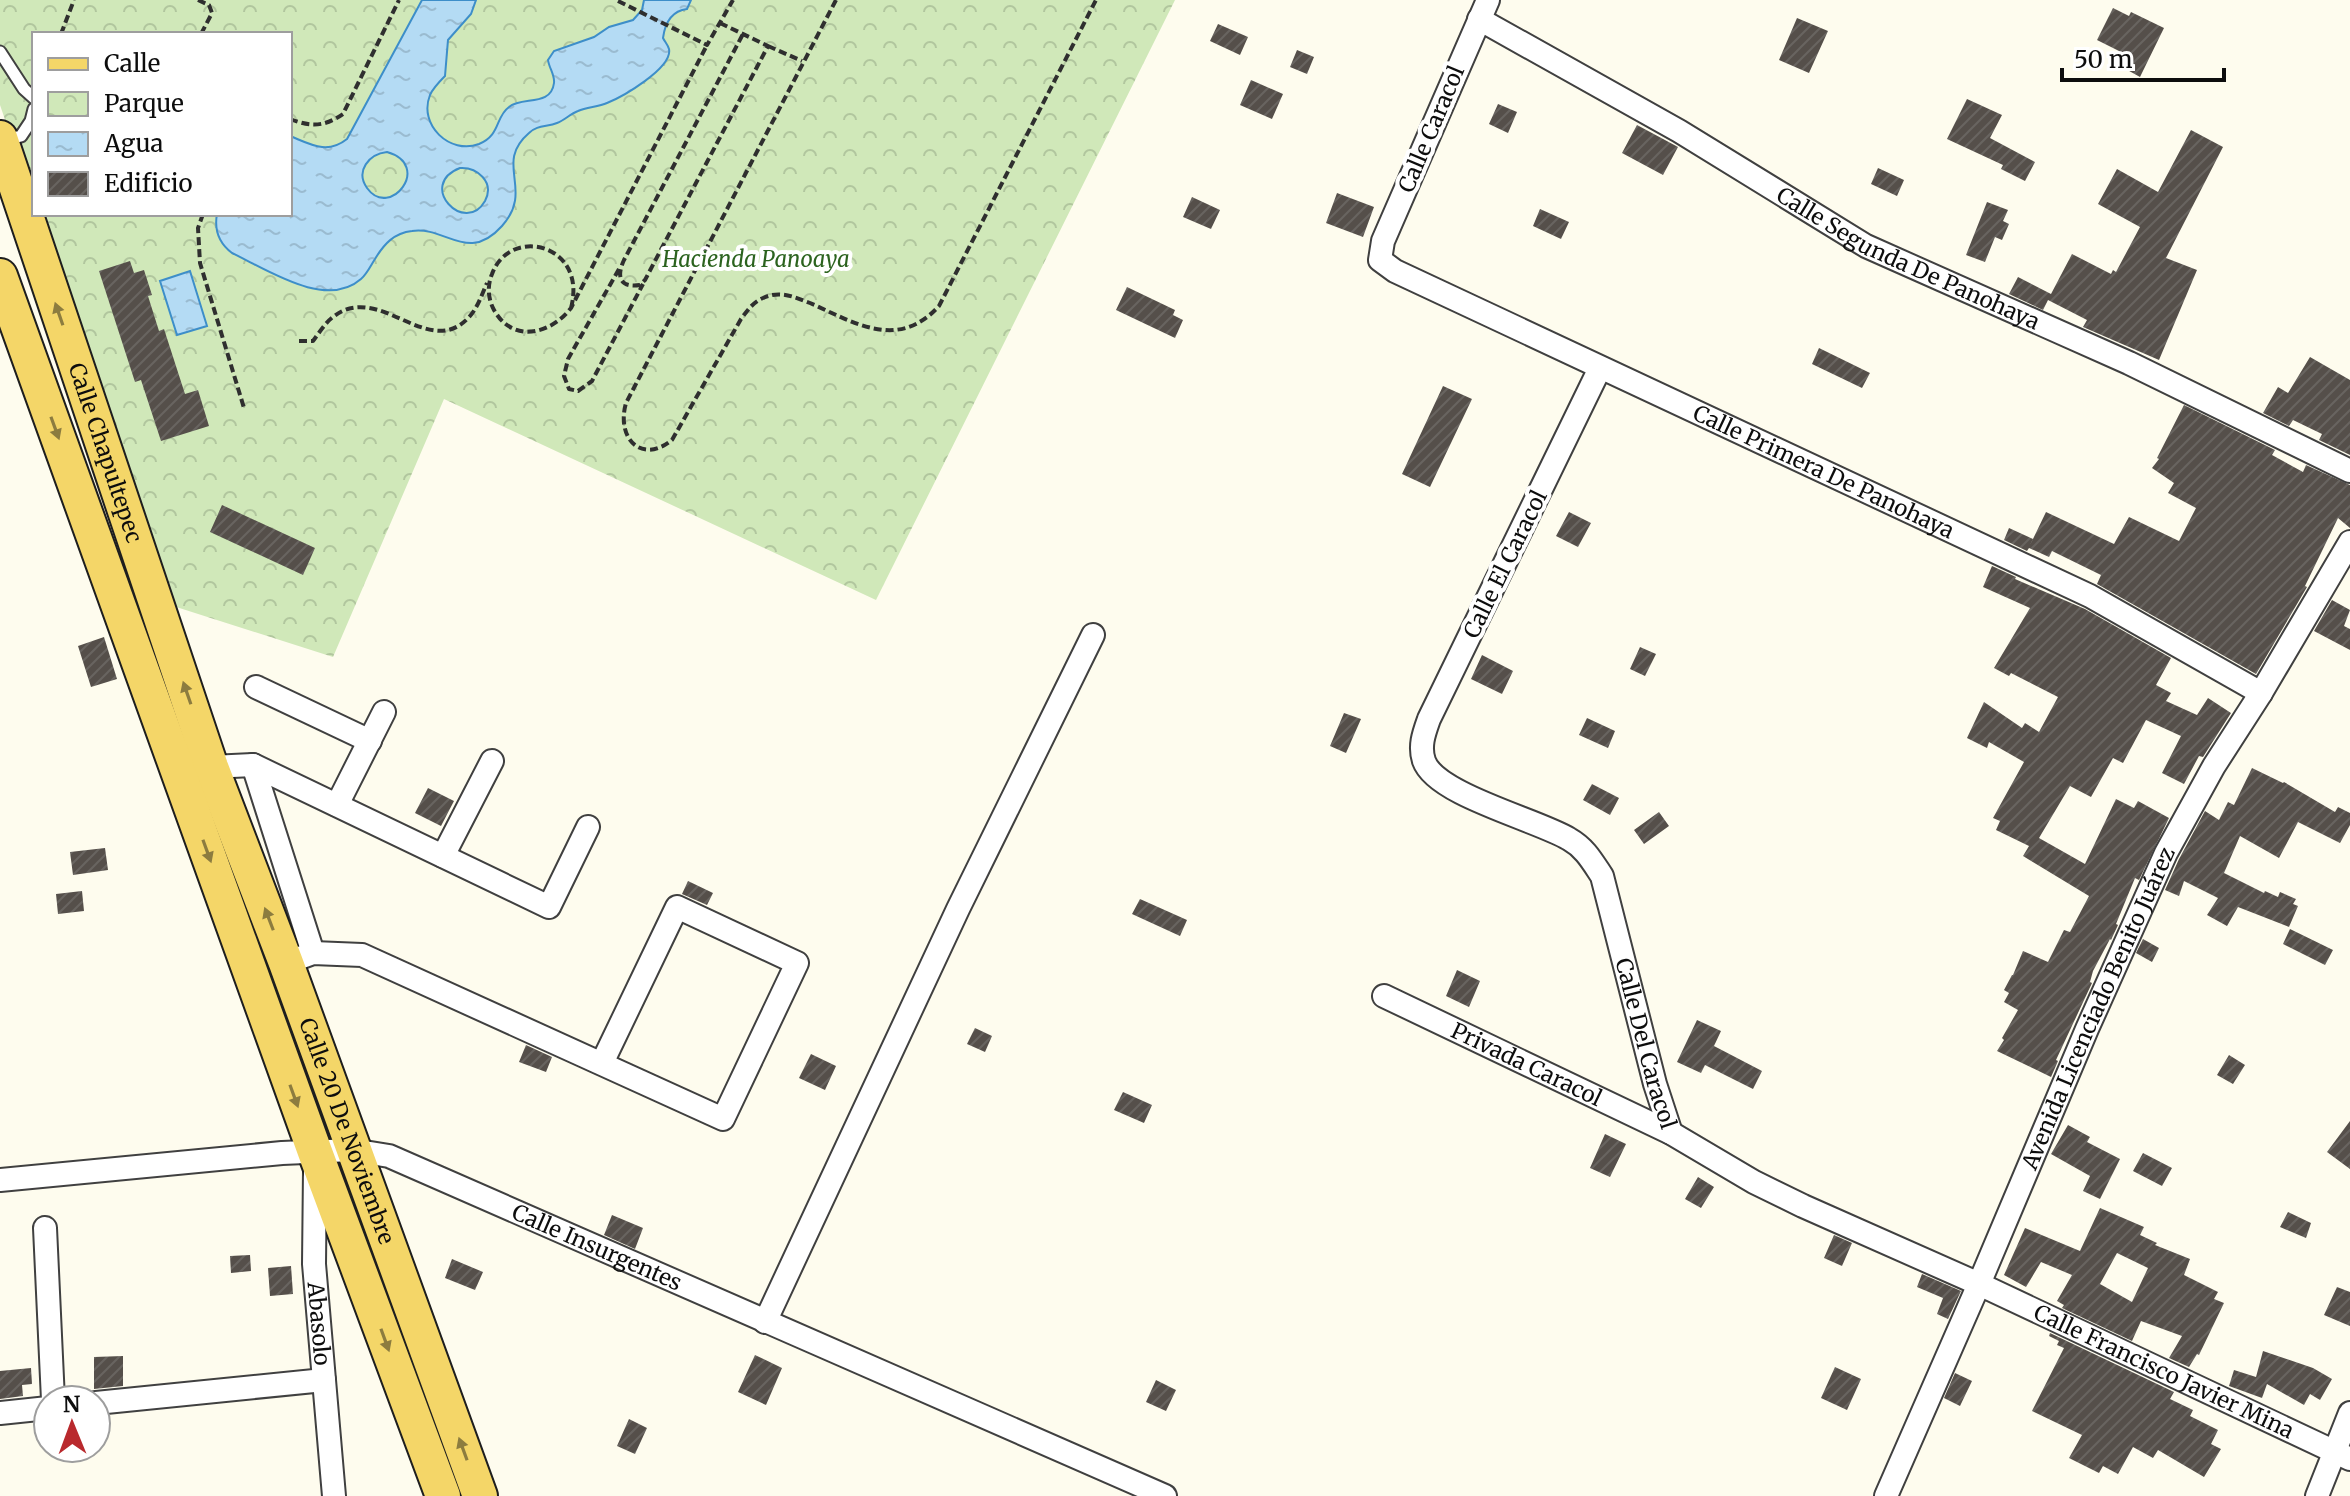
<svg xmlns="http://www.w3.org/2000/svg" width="2350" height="1496" font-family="Merriweather,serif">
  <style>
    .park { fill: url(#park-crowns) }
    .water { fill: url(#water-ripples); stroke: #3d8ec9; stroke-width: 2; fill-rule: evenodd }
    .building { fill: url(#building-hatch); fill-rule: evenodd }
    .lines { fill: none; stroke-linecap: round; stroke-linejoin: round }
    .service-casing { stroke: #404040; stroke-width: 15 }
    .minor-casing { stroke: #404040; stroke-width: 26 }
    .primary-casing { stroke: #1e1e1e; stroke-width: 38 }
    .path { stroke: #2f2f2f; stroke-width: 4; stroke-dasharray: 8 4; stroke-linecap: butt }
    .service { stroke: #fff; stroke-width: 11 }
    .minor { stroke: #fff; stroke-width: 22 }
    .primary { stroke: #f4d668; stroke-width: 34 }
    .oneway { fill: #8c7c3f }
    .labels { text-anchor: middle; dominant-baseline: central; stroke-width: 8; stroke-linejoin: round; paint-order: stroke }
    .street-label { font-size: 22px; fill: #0d0d0d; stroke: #fff }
    .park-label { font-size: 22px; font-style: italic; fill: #2c631f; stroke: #fff }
  </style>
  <defs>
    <pattern id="park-crowns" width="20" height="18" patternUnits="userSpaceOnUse" patternTransform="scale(2)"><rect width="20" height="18" fill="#d0e8b9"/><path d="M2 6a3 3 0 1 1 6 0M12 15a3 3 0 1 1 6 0" fill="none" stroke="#b1c69e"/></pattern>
    <pattern id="water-ripples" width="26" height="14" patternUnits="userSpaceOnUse" patternTransform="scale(2)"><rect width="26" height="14" fill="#b4dbf4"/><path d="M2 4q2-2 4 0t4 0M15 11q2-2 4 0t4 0" fill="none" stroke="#9abbd0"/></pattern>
    <pattern id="building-hatch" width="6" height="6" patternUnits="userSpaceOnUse" patternTransform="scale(2)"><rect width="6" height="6" fill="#554f4a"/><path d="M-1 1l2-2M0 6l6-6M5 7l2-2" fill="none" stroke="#686460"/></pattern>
  </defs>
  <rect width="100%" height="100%" fill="#fefcee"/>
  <!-- park -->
  <path class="park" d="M0,0h1175l-299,600 -432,-201 -111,258 -163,-52 -132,-391h252v-180h-256v170l-34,-99z"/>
  <!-- water -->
  <path class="water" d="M422,0h54l-5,14 -23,26 -3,36c-6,6 -12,12 -15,19 -12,30 20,60 49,49 22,-9 16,-27 30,-37 13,-11 42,0 45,-24 1,-8 -5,-15 -6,-23l6,-9 40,-14 15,-10 24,-7 9,-10 2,-10h47l-4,9c-16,2 -22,14 -24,29 2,4 5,7 6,11 4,19 -47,48 -62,54 -9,4 -20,4 -29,8 -8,3 -13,9 -21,12 -10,4 -20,2 -28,10 -36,31 6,56 -27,93 -34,38 -56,0 -90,5 -18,2 -28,13 -37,28 -4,6 -8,15 -14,20 -35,31 -95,-10 -129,-26 -13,-10 -18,-23 -15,-39h73v-78c20,8 37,19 57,3zM387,152c46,13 3,68 -20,36 -12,-17 2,-34 20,-36zM460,168c17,-1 35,14 25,33 -20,35 -69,-16 -25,-33z
    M190,271l17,55 -30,9 -17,-54z"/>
  <!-- building -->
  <path class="building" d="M2113,8l16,8 2,-4 33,16 -24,49 -27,-15 6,-11 -22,-11z
    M1797,18l31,13 -19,42 -30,-13z
    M1218,24l30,13 -8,18 -30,-14z
    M1297,50l17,7 -7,17 -17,-7z
    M1251,80l32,14 -11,25 -32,-14z
    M1967,99l35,16 -12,23 45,24 -10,19 -24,-12 2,-4 -56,-26z
    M1498,104l19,8 -9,21 -19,-9z
    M1637,125l41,22 -15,28 -41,-22z
    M2191,130l32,17 -57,111 31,12 -38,90 -76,-33 4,-7 -39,-20 -5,10 -34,-16 9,-17 33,17 21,-40 39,20 2,-4 3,2 24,-45 -42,-23 19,-35 41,23z
    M1878,168l26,12 -7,16 -26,-12z
    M1337,193l37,14 -11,30 -37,-14z
    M1192,197l28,13 -9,19 -28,-12z
    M1987,202l21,8 -5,11 6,3 -7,16 -7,-3 -10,25 -19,-7z
    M1540,209l29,13 -8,17 -28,-13z
    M130,261l4,12 10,-3 8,25 -4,1 11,35 5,-2 21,65 13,-4 11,36 -48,15 -20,-61 -6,2 -36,-111z
    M1127,287l48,23 -2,5 10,5 -8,18 -59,-28z
    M1819,348l51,25 -8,15 -50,-24z
    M2310,357l40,23v75l-31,-15 3,-6 -29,-14 -4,6 -26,-13 15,-26 10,6z
    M1443,386l29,13 -42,88 -28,-13z
    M2184,405l91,45 -3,5 31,17 3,-7 44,20v43l-12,-10 -33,68 2,1 -51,87 -159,-90 4,-9 -49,-24 -3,6 -20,-9 -2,3 -23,-11 5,-12 24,11 -3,6 16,-33 68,32 15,-27 50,24 17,-33 -28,-15 6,-10 -22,-15 7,-9 -2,-1z
    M222,505l93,43 -12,27 -93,-43z
    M1569,512l22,11 -13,24 -22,-11z
    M1992,566l24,11 -1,2 70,30 86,49 -15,27 15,8 -5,8 31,14 11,-17 23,15 -28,44 -4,-1 -15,28 -22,-11 19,-37 -35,-16 -23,43 -10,-5 -22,39 -21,-11 -31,52 46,26 31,-65 18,9 4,-7 31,17 -30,62 -4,-2 -19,46 2,1 -7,15 -1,-1 -17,32 -3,11 2,1 -36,77 2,1 -7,16 -54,-26 7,-11 -2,-2 16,-28 -14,-8 5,-9 -5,-3 8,-15h1l10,-24 25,11 16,-32 6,2 19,-36 -66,-40 6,-10 -33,-16 4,-9 -7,-3 31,-56 -35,-20 -2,6 -20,-10 17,-36 38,26 3,-5 14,9 19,-35 -47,-24 -2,3 -15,-8 36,-60 -47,-21z
    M2332,600l18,10 -6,16 6,3v21l-36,-19z
    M104,637l13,42 -26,8 -13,-41z
    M1640,647l16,7 -11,22 -15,-7z
    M1482,655l31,16 -11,23 -31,-15z
    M1344,713l17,6 -15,34 -16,-7z
    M1587,718l28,13 -7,17 -29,-13z
    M2252,768l31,15 1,-1 51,30 3,-5 12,6v12l-10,18 -42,-21 -19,36 -39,-22 -16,37 40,20 1,-2 13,6 2,-5 16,7 -3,5 5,2 -9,21 -51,-20 -11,19 -20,-11 11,-17 -34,-17 -5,15 -14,-6 14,-31 26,-48 14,9 9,-18 6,3z
    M1592,784l27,14 -9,17 -27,-15z
    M428,788l26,13 -13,25 -26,-13z
    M1659,812l10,14 -25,18 -10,-14z
    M105,848l3,22 -35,5 -3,-23z
    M688,881l25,12 -6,12 -25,-11z
    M82,891l2,20 -26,3 -2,-20z
    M1140,899l47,21 -7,16 -48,-22z
    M2290,929l43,21 -8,15 -42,-21z
    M2143,939l16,9 -7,14 -16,-9z
    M1457,970l23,11 -11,26 -23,-11z
    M1697,1020l24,11 -7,15 48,25 -9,18 -48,-24 -4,8 -24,-11z
    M975,1028l17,8 -7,16 -18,-8z
    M526,1045l26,12 -6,15 -27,-10z
    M811,1054l25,12 -11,24 -26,-12z
    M2229,1055l16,10 -12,19 -16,-9z
    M1123,1092l29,13 -8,18 -30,-13z
    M2350,1121v48l-23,-17z
    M2068,1125l22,12 -3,5 33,17 -20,40 -17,-8 7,-15 -39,-22z
    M1605,1134l21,10 -16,33 -20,-9z
    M2143,1153l29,15 -10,18 -29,-15z
    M1698,1177l16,10 -13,21 -16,-9z
    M2100,1208l44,19 -4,8 17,8 -2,2 35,14 -6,16 34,17 -4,7 10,4 -25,52 -2,-1 -8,13 -20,-9 13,-22 -41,-15 -9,20 -70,-33 2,-3 -7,-4 15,-26 -31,-13 -15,25 -22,-12 21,-47 55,23zM2117,1253l31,15 -16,34 -32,-18z
    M2288,1212l23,11 -5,15 -26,-11z
    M612,1215l31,13 -8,21 -31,-14z
    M1834,1235l18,8 -10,23 -18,-8z
    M250,1255l1,16 -20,2 -1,-17z
    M452,1259l31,13 -8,18 -30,-12z
    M291,1266l2,28 -23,2 -2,-28z
    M1922,1274l39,17 -13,28 -11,-5 6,-16 -26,-11z
    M2337,1287l13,5v34l-26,-11z
    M2050,1333l124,59 -4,7 23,11 -3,6 28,14 -7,14 10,5 -17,28 -46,-27 -5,8 -20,-11 -15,27 -15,-8 -4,7 -30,-15 13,-23 -50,-24 32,-63 -7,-3 2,-4 -10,-5z
    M2263,1351l50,17 19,11 -12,21 -10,-6 -6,11 -37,-21 -5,14 -33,-12 5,-16 22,7z
    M755,1355l27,13 -16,37 -28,-13z
    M123,1356v30l-29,3v-32z
    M1835,1367l26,12 -14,31 -26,-12z
    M31,1368l1,16 -10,1 1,11 -23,3v-28z
    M1955,1373l17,8 -12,25 -16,-8z
    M1156,1380l20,10 -10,21 -20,-9z
    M629,1419l18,9 -12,26 -18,-8z"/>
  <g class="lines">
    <!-- service casing -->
    <g class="service-casing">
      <path id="service" d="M0,52l24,37 10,9
        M5,140l16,-4 10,-15 3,-12"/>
    </g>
    <!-- minor casing -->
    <g class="minor-casing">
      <g id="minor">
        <path id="s1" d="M1488,0l-105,241 -3,19 15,11 695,325 171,97"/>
        <path id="s2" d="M1479,19l200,112 187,115 263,117 221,108"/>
        <path id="s3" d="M1600,368l-171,351c-5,14 -10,27 -5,42 12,34 114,59 145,78 16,9 23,22 33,37l53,208 16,49"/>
        <path d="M256,687l114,54"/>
        <path d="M253,765l60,188"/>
        <path d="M199,771l12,-4 42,-2 296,142 39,-80"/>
        <path d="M337,805l47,-93"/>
        <path d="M443,856l49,-95"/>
        <path d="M286,963l27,-10 49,2 361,164 74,-156 -120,-56 -75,156"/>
        <path id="s4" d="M1384,996l287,137 83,49 49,24 176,78 371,175"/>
        <path id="s5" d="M315,1170l-1,94 20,232"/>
        <path id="s6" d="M0,1180l282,-27 70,-3 37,6 776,340"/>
        <path d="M45,1228l8,172"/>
        <path d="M765,1322l193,-413 135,-274"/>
        <path d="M96,1403l228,-23"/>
        <path d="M0,1413l48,-5"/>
        <path id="s7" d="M1886,1496l93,-212 108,-255 79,-176 48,-87 47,-73 89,-151"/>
        <path d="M2317,1496l33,-83"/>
      </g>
    </g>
    <!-- primary casing -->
    <g class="primary-casing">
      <g id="primary">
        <path id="s8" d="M0,138l211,629 75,196 194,533"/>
        <path d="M0,276l315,876 128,344"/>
      </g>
    </g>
    <!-- path -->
    <path class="path" d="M198,0l11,5 3,8 -11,21
      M836,0l-210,403c-10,35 15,62 46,37l69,-121c6,-8 12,-17 22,-21 17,-8 31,-1 47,5 45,20 88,48 129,3l157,-306
      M618,1l89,44 26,-45
      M720,23l48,23 -123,234 -5,5c-20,3 -24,-8 -16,-25l119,-226
      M61,34l13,-34
      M768,46l34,15
      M290,119c21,8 34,8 53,-5l56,-114
      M203,214l-5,14 2,35 44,145
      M619,269l-51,90 -4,17 5,13 9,2 14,-10 51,-97
      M571,308c17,-64 -61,-83 -79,-34 -5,12 -4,25 2,36 19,34 57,24 77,-2l136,-263
      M299,341h14c6,-8 12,-18 20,-24 47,-37 96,46 137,-1 8,-9 12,-22 17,-33"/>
    <!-- service -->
    <use href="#service" class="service"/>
    <!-- minor -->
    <use href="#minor" class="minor"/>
    <!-- primary -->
    <use href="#primary" class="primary"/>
  </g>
  <!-- one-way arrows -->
  <defs><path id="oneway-solid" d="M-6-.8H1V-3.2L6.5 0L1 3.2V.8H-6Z" transform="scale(2)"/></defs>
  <g class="oneway">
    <use href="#oneway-solid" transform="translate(59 314) rotate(-109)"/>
    <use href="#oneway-solid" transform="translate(55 428) rotate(70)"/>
    <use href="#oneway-solid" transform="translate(187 693) rotate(-109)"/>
    <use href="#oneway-solid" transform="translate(207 851) rotate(70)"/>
    <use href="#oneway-solid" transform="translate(269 919) rotate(-111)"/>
    <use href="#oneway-solid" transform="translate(294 1096) rotate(70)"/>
    <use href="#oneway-solid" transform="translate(385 1340) rotate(70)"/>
    <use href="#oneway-solid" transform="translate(463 1449) rotate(-110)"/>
  </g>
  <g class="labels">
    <!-- street labels -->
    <g class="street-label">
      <text transform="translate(1431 129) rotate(-67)">Calle Caracol</text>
      <text stroke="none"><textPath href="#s2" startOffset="492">Calle Segunda De Panohaya</textPath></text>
      <text stroke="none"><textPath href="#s8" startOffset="332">Calle Chapultepec</textPath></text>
      <text stroke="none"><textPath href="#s1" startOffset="774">Calle Primera De Panohaya</textPath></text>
      <text transform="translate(1505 564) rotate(-64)">Calle El Caracol</text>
      <text stroke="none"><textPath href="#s7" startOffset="532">Avenida Licenciado Benito Juárez</textPath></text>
      <text stroke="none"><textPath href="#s3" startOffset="824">Calle Del Caracol</textPath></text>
      <text stroke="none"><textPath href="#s4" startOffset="158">Privada Caracol</textPath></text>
      <text stroke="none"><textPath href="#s8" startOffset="1052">Calle 20 De Noviembre</textPath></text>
      <text stroke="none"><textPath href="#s6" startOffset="618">Calle Insurgentes</textPath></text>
      <text stroke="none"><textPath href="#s5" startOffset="154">Abasolo</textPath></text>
      <text stroke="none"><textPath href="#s4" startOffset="866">Calle Francisco Javier Mina</textPath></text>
    </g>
    <!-- park labels -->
    <g class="park-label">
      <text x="756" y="259">Hacienda Panoaya</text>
    </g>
  </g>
  <!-- legend -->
  <rect x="32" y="32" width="260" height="184" fill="#ffffff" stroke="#9e9e9e" stroke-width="2"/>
  <rect x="48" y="58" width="40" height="12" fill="#f4d668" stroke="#9e9e9e" stroke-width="2"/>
  <text x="104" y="72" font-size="24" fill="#0d0d0d">Calle</text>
  <rect x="48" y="92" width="40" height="24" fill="url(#park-crowns)" stroke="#9e9e9e" stroke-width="2"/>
  <text x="104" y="112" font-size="24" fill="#0d0d0d">Parque</text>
  <rect x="48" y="132" width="40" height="24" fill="url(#water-ripples)" stroke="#9e9e9e" stroke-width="2"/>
  <text x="104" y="152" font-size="24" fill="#0d0d0d">Agua</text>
  <rect x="48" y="172" width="40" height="24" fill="url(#building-hatch)" stroke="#9e9e9e" stroke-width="2"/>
  <text x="104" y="192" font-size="24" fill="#0d0d0d">Edificio</text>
  <!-- north arrow -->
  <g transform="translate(72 1424) rotate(359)"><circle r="38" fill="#ffffff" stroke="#9e9e9e" stroke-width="2"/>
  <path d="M0-6L14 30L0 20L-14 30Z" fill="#b9292d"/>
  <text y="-12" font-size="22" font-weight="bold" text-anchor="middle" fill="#0d0d0d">N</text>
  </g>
  <!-- scale -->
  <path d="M2062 68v12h162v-12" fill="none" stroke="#0d0d0d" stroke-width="4"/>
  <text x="2074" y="68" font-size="24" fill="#0d0d0d" stroke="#ffffff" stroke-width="6" paint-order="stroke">50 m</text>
</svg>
